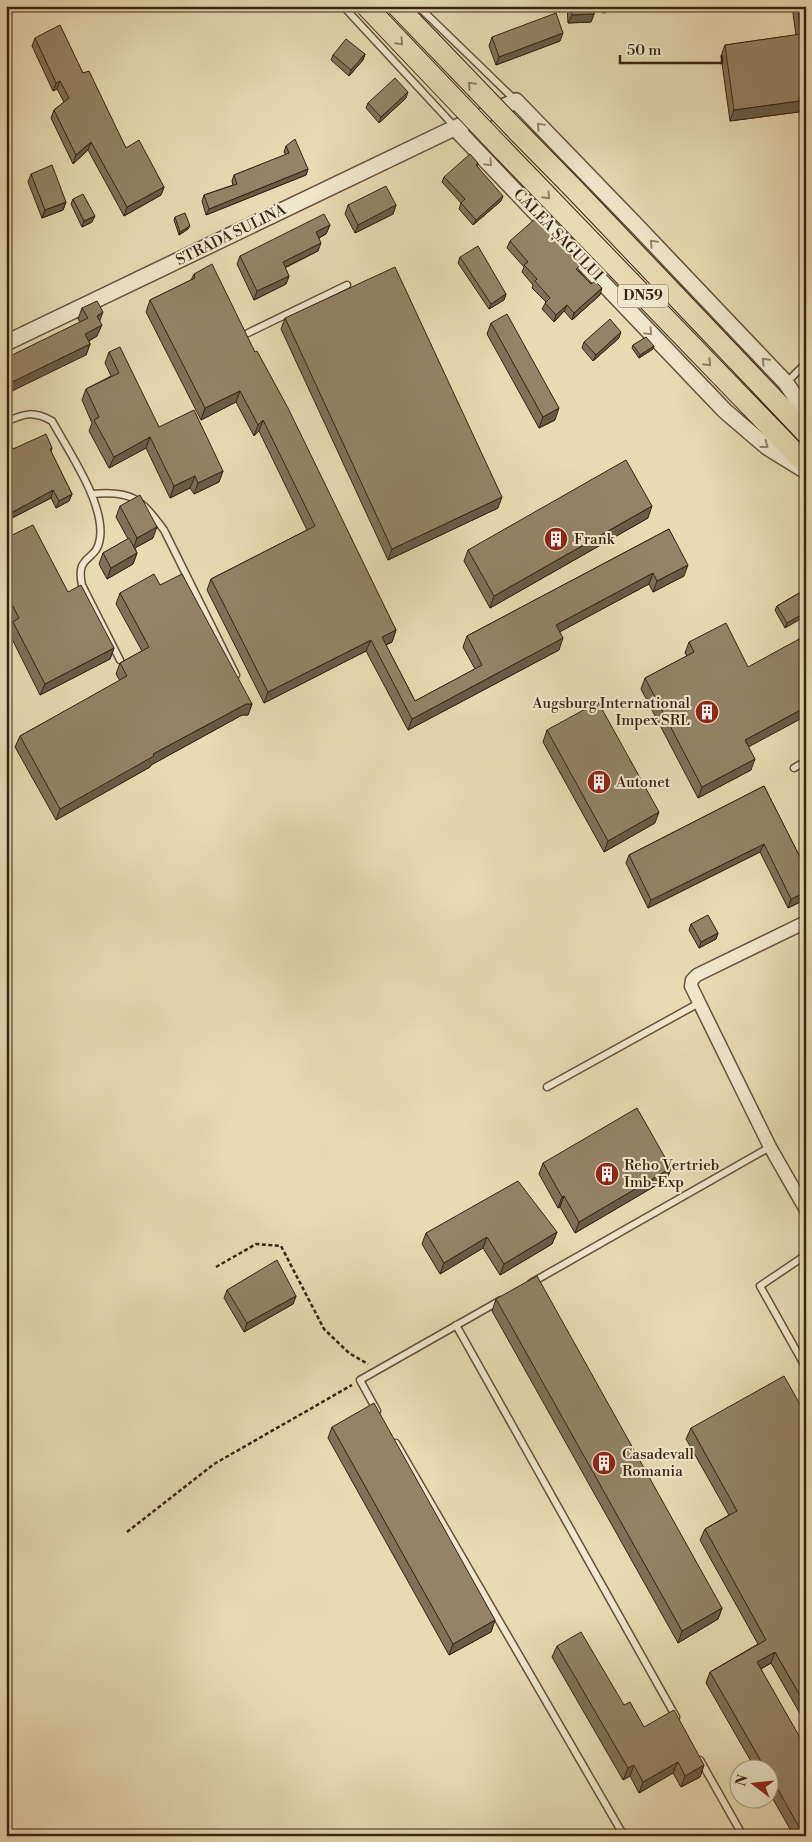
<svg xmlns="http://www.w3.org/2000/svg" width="812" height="1842" font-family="'Libre Bodoni',serif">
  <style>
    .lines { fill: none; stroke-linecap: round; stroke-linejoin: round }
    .service-casing { stroke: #66513c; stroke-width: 9 }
    .minor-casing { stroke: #66513c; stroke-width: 15 }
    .tertiary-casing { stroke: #66513c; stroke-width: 18 }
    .primary-casing { stroke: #3a2314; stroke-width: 22 }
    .path { stroke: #3a2314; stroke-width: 2.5; stroke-dasharray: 4 2.5; stroke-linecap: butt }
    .service { stroke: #f0e8cd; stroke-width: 6 }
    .minor { stroke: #f0e8cd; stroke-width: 12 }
    .tertiary { stroke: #f0e8cd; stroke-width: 15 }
    .primary { stroke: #e8dbb2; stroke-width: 20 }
    .primary-bridge-casing { stroke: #3a2314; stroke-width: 22; stroke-linecap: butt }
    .primary-bridge { stroke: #e8dbb2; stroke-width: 20 }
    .wall { fill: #7f7158; stroke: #3a2314 }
    .shaded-wall { fill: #685c47; stroke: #3a2314 }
    .building { fill: #948366; stroke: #3a2314 }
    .oneway { stroke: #917f63 }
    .oneway2 { stroke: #958670 }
    .labels { text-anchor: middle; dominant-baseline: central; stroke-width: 4; stroke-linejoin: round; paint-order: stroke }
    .shield { fill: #f0e8cd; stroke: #715e4c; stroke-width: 1 }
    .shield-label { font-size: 14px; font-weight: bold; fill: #3a2314 }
    .street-label { font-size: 15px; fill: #3a2314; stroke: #f0e8cd }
    .poi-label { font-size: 15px; fill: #3a2314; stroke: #f0e8cd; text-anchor: start }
  </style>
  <rect width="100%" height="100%" fill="#e8dbb2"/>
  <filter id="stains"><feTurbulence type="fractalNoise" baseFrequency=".004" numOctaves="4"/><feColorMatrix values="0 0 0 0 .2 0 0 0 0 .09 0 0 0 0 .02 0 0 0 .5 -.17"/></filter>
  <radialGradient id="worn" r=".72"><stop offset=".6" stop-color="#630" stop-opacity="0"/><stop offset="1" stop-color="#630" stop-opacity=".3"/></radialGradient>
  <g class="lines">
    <!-- service casing -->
    <g class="service-casing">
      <path id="service" d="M343,6l112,121
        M418,6l98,95
        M604,6v3
        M248,333l99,-48
        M786,383l20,-20
        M6,422c19,-9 28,-11 46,-1 17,31 53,83 48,117 -3,25 -25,15 -18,47l38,75
        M92,494c40,-4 49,5 72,36l72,145
        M794,768l12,-7
        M547,1087l152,-84
        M806,1255l-46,31 46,82
        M531,1283l239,-136
        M456,1325l220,392
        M377,1411l-17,-31 141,-80
        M396,1443l228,393
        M700,1760l43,76"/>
    </g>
    <!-- minor casing -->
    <g class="minor-casing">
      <path id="minor" d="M806,922l-109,53 -5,5 -1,6 79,161 36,63"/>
    </g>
    <!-- tertiary casing -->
    <g class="tertiary-casing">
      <path id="tertiary" d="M455,128l270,283 42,36 39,24
        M6,343l442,-212 68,-30 118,122 152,160 20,30"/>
    </g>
    <!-- primary casing -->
    <g class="primary-casing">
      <path id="primary" d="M518,132l56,57 232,244
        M501,148l305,316"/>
    </g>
    <!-- path -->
    <path class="path" d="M216,1267l40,-23 25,2 43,83 25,24 19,11
      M127,1532l87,-68 138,-79"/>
    <!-- service -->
    <use href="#service" class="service"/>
    <!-- minor -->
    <use href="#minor" class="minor"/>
    <!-- tertiary -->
    <use href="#tertiary" class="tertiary"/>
    <!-- primary -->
    <use href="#primary" class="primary"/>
    <!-- primary-bridge casing -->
    <g class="primary-bridge-casing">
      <path id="primary-bridge" d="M366,6l135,142
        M397,6l121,126"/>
    </g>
    <!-- primary-bridge -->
    <use href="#primary-bridge" class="primary-bridge"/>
  </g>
  <!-- wall -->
  <path class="wall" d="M567,6h27v8l-3,8 -23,1z
    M792,6h14v105l-76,10 -9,-65 4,-11 71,-10z
    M492,37l68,4 -64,24 -7,-19z
    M35,38l48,35 43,75 38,39 -3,8 -37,21 -36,-66 -15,14 -22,-46 3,-8 10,-8 -7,-13 -4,2 -21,-45z
    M365,54l-2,6 -14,16 -18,-16 2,-5z
    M406,98l-27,25 -13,-15 2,-5z
    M286,146l22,23 -2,6 -100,40 -4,-14 2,-6 29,-10 -1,-4 2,-6 52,-20 -2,-3z
    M478,163l-1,3 24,35 -28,24 -14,-16 2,-6 -19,-21 2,-5z
    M31,174l35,28 -3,8 -21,8 -14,-36z
    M73,199l19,23 -10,5 -11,-23z
    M348,205h48l-3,9 -38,19 -10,-19z
    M175,217l13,12 -9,6 -5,-15z
    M330,225l-4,9 -7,4 -1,13 -33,17 4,8 -3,8 -32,16 -17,-36 3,-8z
    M510,241l69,30 21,24 -28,25 -8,-9 -10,11 -12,-13 4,-7 -14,-14 1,-3 -11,-13 2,-5 -17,-19z
    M460,257l46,37 -2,6 -15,9 -31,-46z
    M194,274l61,78 141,278 -4,12 -6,3 29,56 60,-32 -12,-22 4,-11 202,-107 15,47 -31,16 -4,-8 -90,48v18l-151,80 -42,-79 -102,52 -57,-113 4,-11 96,-49 -48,-99 -5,5 -18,-34 -35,18 -55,-108 4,-12 41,-20z
    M82,308l18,13 -3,15 -8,5 1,3 -4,11 -6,-33 -2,-3z
    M285,318l213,190 -110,52 -107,-231z
    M491,323l64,97 -16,8 -52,-94z
    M619,338l-26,23 -11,-13 2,-6z
    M633,345l20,4 -14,9 -7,-10z
    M109,352l50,75 64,44 -4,11 -25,12 -4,-6 -20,10 -24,-50 -37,20 -20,-37 3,-8 -10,-23 4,-11 25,-13 -6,-13z
    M6,438l7,11 39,-1 -1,4 21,42 -3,7 -13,7 -5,-10 -41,21 -4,-7z
    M120,506l33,32 -18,10 2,5 -4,11 -26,15 -8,-15 4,-11 25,-14 -12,-22z
    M648,518l-158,90 -26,-47 4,-11z
    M6,538l62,54 46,56 -4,11 -70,36 -31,-62 3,-9 -6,-11z
    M160,585l92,119 -4,11h-6l-91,50 -1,2 -94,53 -41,-73 5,-11 100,-55 -4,-7 4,-11 22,-12 -26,-47 4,-11z
    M806,589l-21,39 -10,-18 2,-4z
    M689,642l59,105 3,23 -53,28 -57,-109 4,-11 42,-22 -2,-3z
    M547,730l108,93 -51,29 -61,-110z
    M764,786l42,83v30l-18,9 -28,-56 -112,56 -22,-45 3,-8z
    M691,924l27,9 -2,6 -17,9 -10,-18z
    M543,1163l128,5 -4,11 -92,54 -15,-26 -2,1 -19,-34z
    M557,1232l-5,12 -52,31 -17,-27 -43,26 -18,-30 4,-11z
    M227,1290l69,6 -3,8 -49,28 -20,-34z
    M496,1299l226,309 -4,11 -40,24 -186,-332z
    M806,1415v309l-35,-61 -10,6 45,167h-12l-24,-42v-24h-14l-50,-87 4,-11 48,-28 -58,-104 5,-11 24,-14 -43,-76 5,-11z
    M332,1427l163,193 -4,12 -42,23 -121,-217z
    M557,1646l67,59 20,22 60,38 -4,12 -19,10 -8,-14 -34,20 -9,-17 -7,4 -71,-123z"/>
  <!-- shaded-wall -->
  <path class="shaded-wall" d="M594,14l-3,8 -23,1 4,-8z
    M563,33l-3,8 -64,24 3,-8z
    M365,54l-2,6 -14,16 2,-6z
    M60,81l-3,8 -4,2 3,-8z
    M408,92l-2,6 -27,25 2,-6z
    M806,100v11l-76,10 4,-11z
    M91,142l-3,8 -15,14 3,-9z
    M308,169l-2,6 -100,40 3,-6z
    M164,187l-3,8 -37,21 3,-9z
    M503,196l-2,5 -28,24 3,-5z
    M66,202l-3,8 -21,8 3,-8z
    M396,205l-3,9 -38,19 3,-8z
    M95,216l-3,6 -10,5 2,-6z
    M330,225l-4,9 -13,7 3,-9z
    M190,226l-2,3 -9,6 1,-3z
    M321,243l-3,8 -39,19 4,-8z
    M289,276l-3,8 -32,16 3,-9z
    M602,288l-2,7 -28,25 2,-7z
    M506,294l-2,6 -15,9 2,-5z
    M567,305l-3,6 -10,11 2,-7z
    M103,312l-4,11 -2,-7z
    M102,325l-5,11 -16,9 4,-11z
    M621,332l-2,6 -26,23 3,-6z
    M90,344l-4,11 -80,39v-9z
    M654,346l-1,3 -14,9 1,-3z
    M240,391l-4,11 -35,18 4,-12z
    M559,408l-4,12 -16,8 4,-11z
    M263,420l-4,11 -5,5 4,-11z
    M150,437l-4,11 -37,20 5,-11z
    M223,471l-4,11 -25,12 4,-11z
    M195,476l-5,12 -20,10 4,-12z
    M53,490l-2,8 -41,21 3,-7z
    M72,494l-3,7 -13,7 3,-7z
    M502,497l-4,11 -110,52 4,-11z
    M652,506l-4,12 -158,90 4,-12z
    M157,527l-4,11 -20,11 4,-11z
    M137,553l-4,11 -26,15 4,-11z
    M688,565l-4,11 -31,16 4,-11z
    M653,573l-4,11 -97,52 4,-11z
    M806,612v4l-21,12 2,-5z
    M396,630l-4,12 -14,6 4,-11z
    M563,638l-4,12 -151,80 4,-11z
    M371,640l-5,11 -102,52 4,-11z
    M114,648l-4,11 -70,36 5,-11z
    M246,704h6l-4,11h-6l-91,50 -1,2 -94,53 4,-11 93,-55z
    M806,707v9l-65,35 4,-11z
    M755,759l-4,11 -53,28 4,-11z
    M659,812l-4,11 -51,29 4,-11z
    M764,844l-4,8 -112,56 3,-8z
    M806,892v7l-18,9 3,-9z
    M718,933l-2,6 -17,9 2,-6z
    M671,1168l-4,11 -92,54 4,-11z
    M564,1196l-4,11 -2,1 4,-11z
    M557,1232l-5,12 -52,31 4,-11z
    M487,1237l-4,11 -43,26 4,-11z
    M296,1296l-3,8 -49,28 3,-9z
    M722,1608l-4,11 -40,24 4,-12z
    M495,1620l-4,12 -42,23 4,-11z
    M775,1652l-4,11 -18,10 4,-11z
    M678,1762l-5,11 -34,20 4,-11z
    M634,1765l-4,11 -7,4 5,-12z
    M704,1765l-4,12 -19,10 4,-11z"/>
  <!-- building -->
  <path class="building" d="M571,6h23v8l-22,1z
    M798,6h8v94l-72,10 -9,-65 76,-11z
    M556,13l7,20 -64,24 -7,-20z
    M60,25l23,48 6,-2 37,77 13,-8 25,47 -37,20 -36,-65 -15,13 -22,-45 15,-12 -9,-17 -4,2 -21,-45z
    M346,39l19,15 -14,16 -18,-15z
    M395,78l13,14 -27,25 -13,-14z
    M295,139l13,30 -99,40 -5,-14 33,-11 -3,-9 55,-22 -3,-7z
    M470,154l8,9 -2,2 27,31 -27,24 -15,-17 4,-4 -21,-22z
    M52,165l14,37 -21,8 -14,-36z
    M386,186l10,19 -38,20 -10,-20z
    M83,194l12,22 -11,5 -11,-22z
    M185,213l5,13 -10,6 -5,-15z
    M324,214l6,11 -14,7 5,11 -38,19 6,14 -32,15 -17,-35z
    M536,218l45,47 -5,4 15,15 4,-3 7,7 -28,25 -7,-8 -11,10 -11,-12 5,-5 -15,-17 2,-2 -13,-14 4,-3 -18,-21z
    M478,246l28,48 -15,10 -31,-47z
    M212,264l43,88 2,-1 31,57 108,222 -14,7 33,64 67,-36 -15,-29 202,-107 19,36 -31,16 -4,-8 -97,52 7,13 -151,81 -41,-79 -103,52 -57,-113 104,-53 -52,-106 -5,5 -18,-34 -35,17 -55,-108 45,-22 -1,-4z
    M395,267l107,230 -110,52 -107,-231z
    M97,301l6,11 -6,4 5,9 -17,9 5,10 -84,41v-27l82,-40 -6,-10z
    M507,314l52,94 -16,9 -52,-94z
    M610,319l11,13 -25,23 -12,-13z
    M646,337l8,9 -14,9 -7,-10z
    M120,347l39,80 35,-17 29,61 -25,12 -3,-7 -21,10 -24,-49 -36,20 -20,-37 5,-3 -13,-28 33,-16 -10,-21z
    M46,434l6,14 -2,1 22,45 -13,7 -6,-11 -40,22 -7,-13v-61l1,-1 6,12z
    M626,460l26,46 -158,90 -26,-46z
    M140,495l17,32 -20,11 -17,-32z
    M33,525l35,67 13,-7 33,63 -69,36 -32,-62 6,-4 -13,-25v-55z
    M129,538l8,15 -26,15 -8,-15z
    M154,574l6,11 22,-11 70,130h-6l-93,50 1,2 -94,53 -40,-73 107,-60 -7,-13 29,-16 -29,-54z
    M806,589v23l-19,11 -10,-17z
    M726,623l22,44 53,-29 5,10v59l-61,33 10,19 -53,28 -57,-109 49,-26 -5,-10z
    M598,702l61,110 -51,29 -61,-111z
    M764,786l42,83v23l-15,7 -27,-55 -113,56 -22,-45z
    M708,915l10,18 -17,9 -10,-18z
    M637,1108l34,60 -92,54 -15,-26 -2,1 -19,-34z
    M518,1181l39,51 -53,32 -17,-27 -43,26 -18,-30z
    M277,1260l19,36 -49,27 -20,-33z
    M537,1276l185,332 -40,23 -186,-332z
    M784,1376l22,39v291l-31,-54 -18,10 49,86v88h-2l-34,-61v-5h-4l-56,-98 56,-32 -61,-111 32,-18 -46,-83z
    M374,1403l121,217 -42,24 -121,-217z
    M581,1632l43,73 6,-3 14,25 30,-17 30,55 -19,11 -7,-14 -35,20 -9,-17 -6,3 -71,-122z"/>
  <!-- one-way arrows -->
  <defs><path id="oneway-chevron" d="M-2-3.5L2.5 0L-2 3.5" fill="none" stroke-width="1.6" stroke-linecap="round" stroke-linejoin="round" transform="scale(1.25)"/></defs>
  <g class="oneway">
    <use href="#oneway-chevron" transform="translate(400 42) rotate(46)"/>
    <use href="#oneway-chevron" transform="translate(471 85) rotate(-134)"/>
    <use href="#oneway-chevron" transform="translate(547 196) rotate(47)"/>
    <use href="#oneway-chevron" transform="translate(708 363) rotate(46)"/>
  </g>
  <g class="oneway2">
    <use href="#oneway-chevron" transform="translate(540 126) rotate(-134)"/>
    <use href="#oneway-chevron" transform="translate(489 163) rotate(46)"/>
    <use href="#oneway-chevron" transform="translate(653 243) rotate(-133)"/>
    <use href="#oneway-chevron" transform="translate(649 332) rotate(46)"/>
    <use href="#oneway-chevron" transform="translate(765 361) rotate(-133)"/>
    <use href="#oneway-chevron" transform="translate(765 445) rotate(37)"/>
  </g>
  <!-- icons -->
  <defs>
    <g id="building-disc" transform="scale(1.25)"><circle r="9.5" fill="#8f2418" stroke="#f0e8cd"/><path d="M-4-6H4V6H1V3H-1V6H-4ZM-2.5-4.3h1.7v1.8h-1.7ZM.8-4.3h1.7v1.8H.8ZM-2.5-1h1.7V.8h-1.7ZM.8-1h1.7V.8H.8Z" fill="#fff"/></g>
  </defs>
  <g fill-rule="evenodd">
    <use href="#building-disc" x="556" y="539"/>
    <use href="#building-disc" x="707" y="712"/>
    <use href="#building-disc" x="599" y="782"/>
    <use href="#building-disc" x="607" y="1174"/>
    <use href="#building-disc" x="604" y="1463"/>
  </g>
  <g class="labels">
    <!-- shield labels -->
    <rect class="shield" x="618" y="284.5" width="50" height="23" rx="4"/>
    <g class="shield-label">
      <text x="643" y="296">DN59</text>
    </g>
    <!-- street labels -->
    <g class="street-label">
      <text transform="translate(231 235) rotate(-26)">STRADA SULINA</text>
      <text transform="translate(558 235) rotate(46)">CALEA ȘAGULUI</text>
    </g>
    <!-- poi labels -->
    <g class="poi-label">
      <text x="574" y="539">Frank</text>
      <text x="690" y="703" text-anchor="end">Augsburg International<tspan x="690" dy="17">Impex SRL</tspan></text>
      <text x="616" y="782">Autonet</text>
      <text x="624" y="1165">Reho Vertrieb<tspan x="624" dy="17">Imb-Exp</tspan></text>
      <text x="622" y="1454">Casadevall<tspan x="622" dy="17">Romania</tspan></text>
    </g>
  </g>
  <!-- margin -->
  <rect width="812" height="1842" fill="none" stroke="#e8dbb2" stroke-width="25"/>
  <rect x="8" y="8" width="797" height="1827" fill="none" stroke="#3a2314" stroke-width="2.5"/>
  <rect x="12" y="12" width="787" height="1817" fill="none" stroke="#3a2314"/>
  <!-- north arrow -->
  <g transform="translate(754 1784) rotate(286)"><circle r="24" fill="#f0e8cd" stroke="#a79983"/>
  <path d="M0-4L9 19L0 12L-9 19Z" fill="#8f2418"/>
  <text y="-8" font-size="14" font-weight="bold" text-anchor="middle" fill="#3a2314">N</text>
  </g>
  <!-- scale -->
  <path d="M620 55v8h102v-8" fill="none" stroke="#3a2314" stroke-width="2.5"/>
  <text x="627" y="55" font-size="15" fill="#3a2314" stroke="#f0e8cd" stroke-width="4" paint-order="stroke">50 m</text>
  <rect width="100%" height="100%" filter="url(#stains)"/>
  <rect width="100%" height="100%" fill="url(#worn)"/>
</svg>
